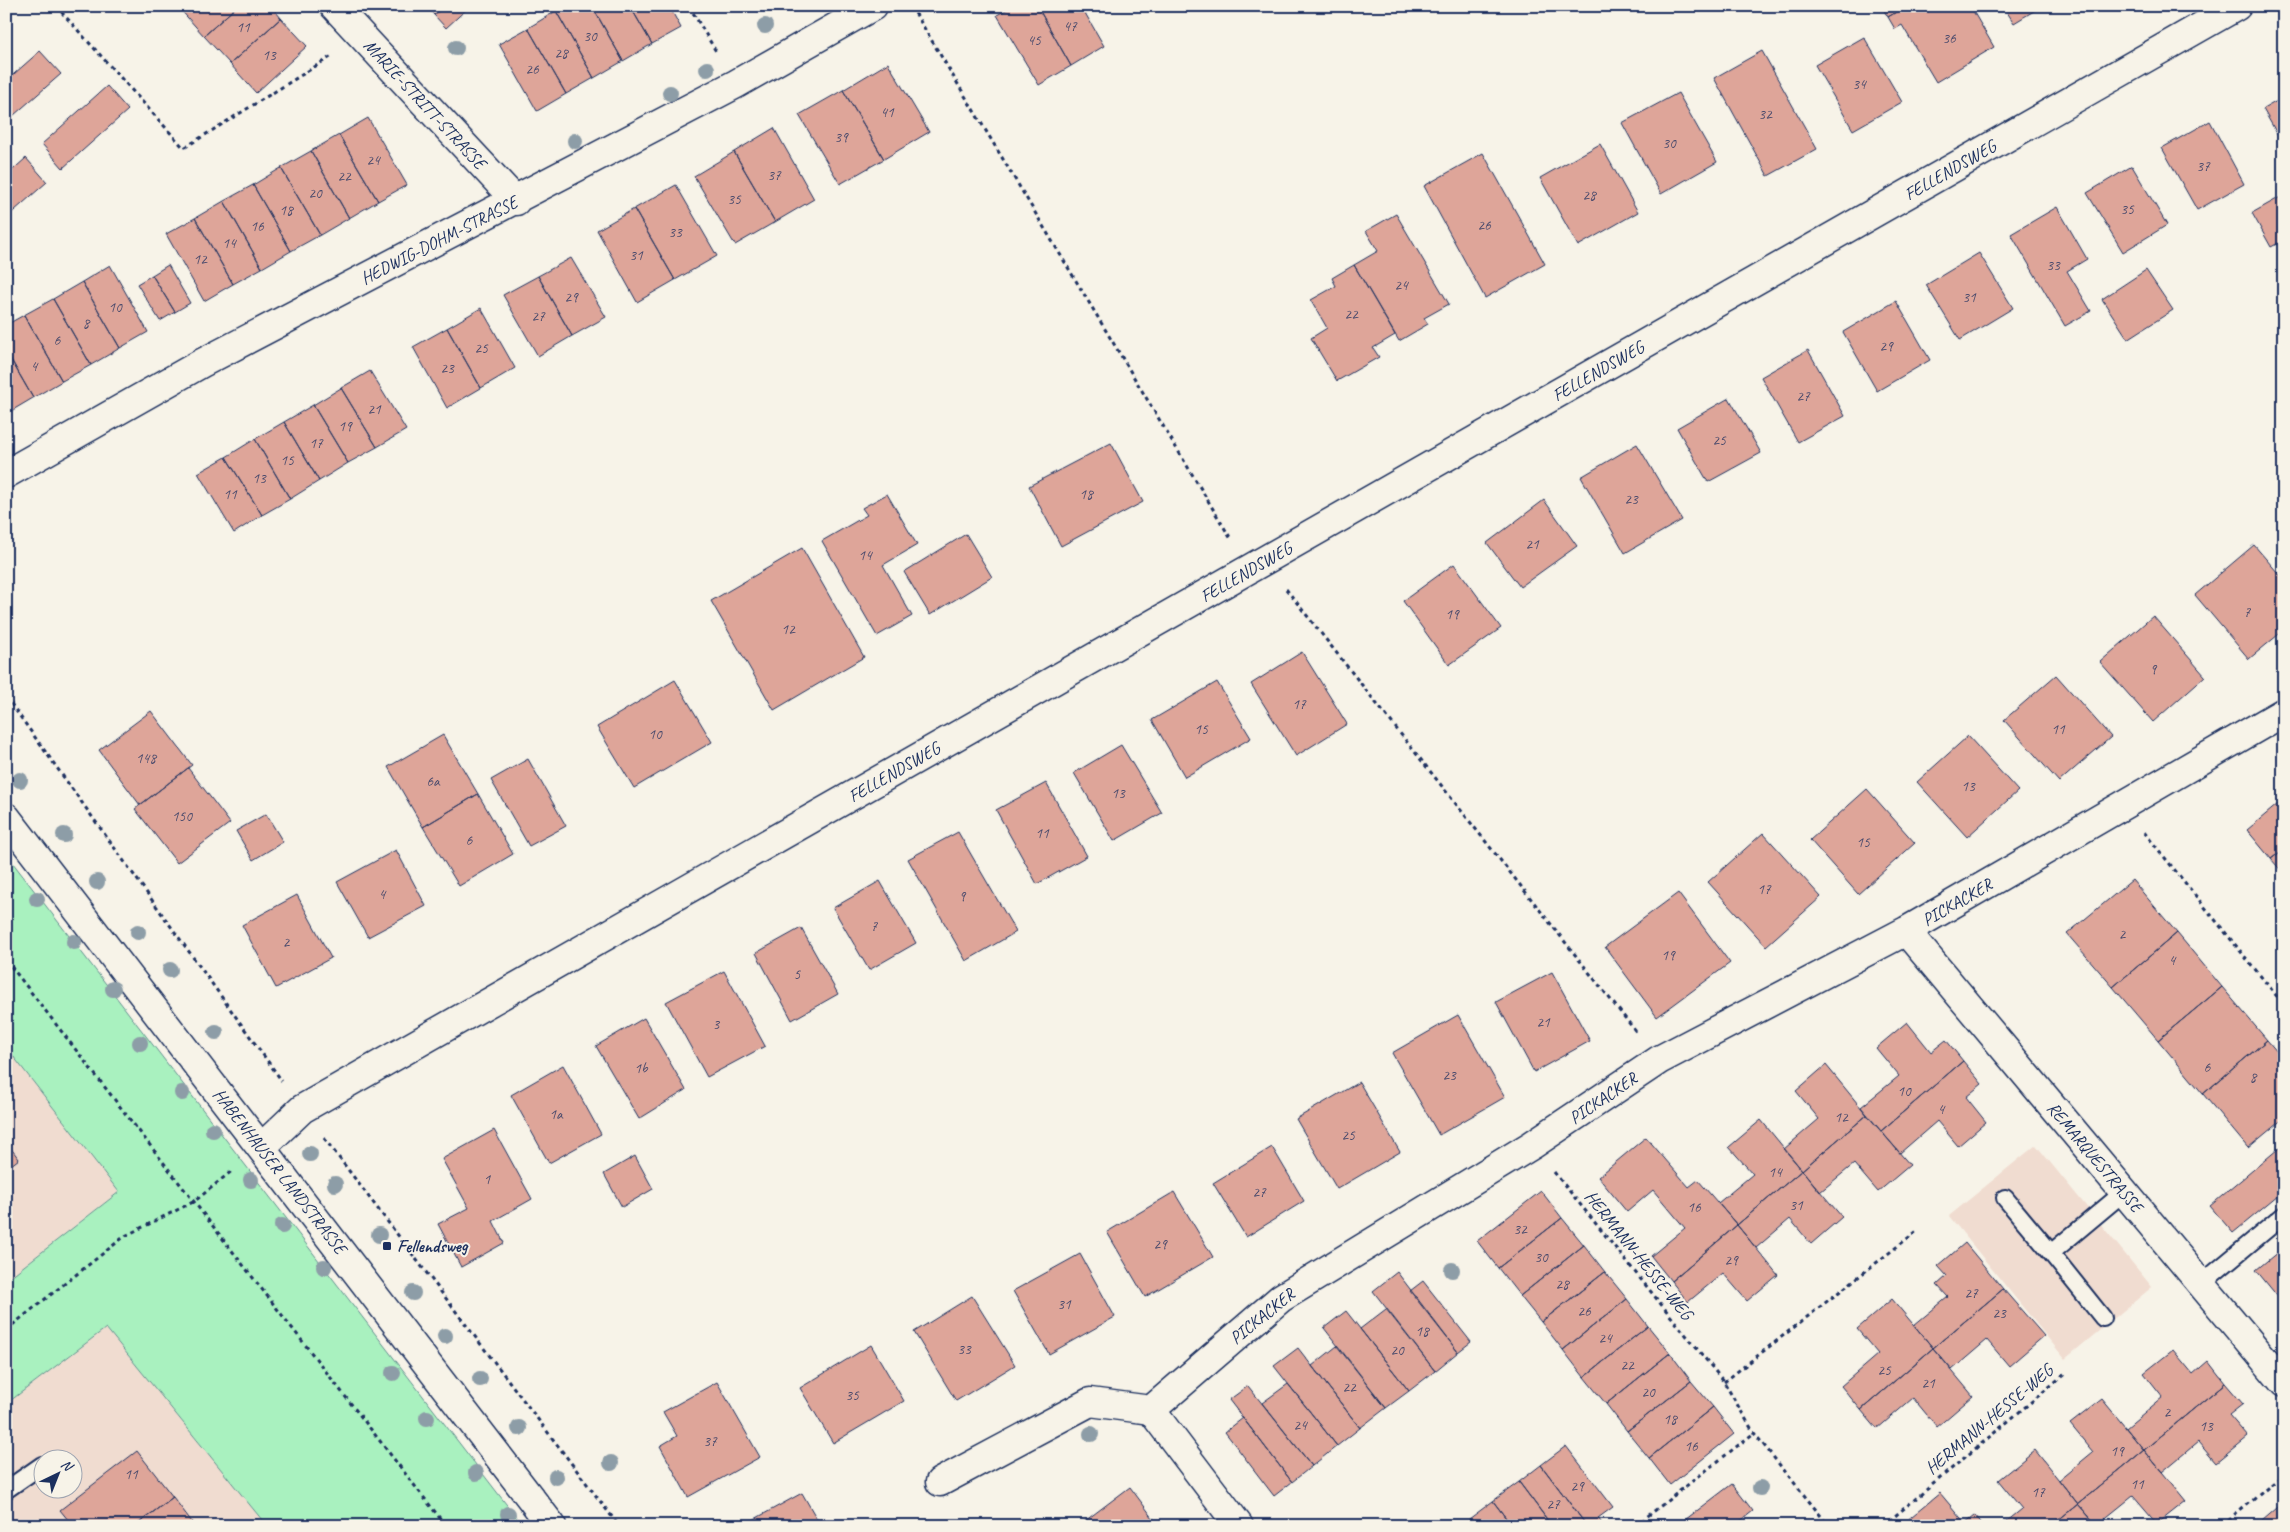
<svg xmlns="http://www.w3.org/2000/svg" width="2290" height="1532" font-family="Caveat,sans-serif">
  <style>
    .built { fill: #f0dcd0; fill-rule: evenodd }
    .green { fill: #a9f1bf; stroke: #62908e }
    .building { fill: #dea599; stroke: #1b2f5e }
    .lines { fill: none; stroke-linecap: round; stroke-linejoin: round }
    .lane-casing { stroke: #1b2f5e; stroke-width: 20 }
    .street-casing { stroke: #1b2f5e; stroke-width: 31 }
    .secondary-casing { stroke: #1b2f5e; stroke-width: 31 }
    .path { stroke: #1b2f5e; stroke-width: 3; stroke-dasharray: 4 4; stroke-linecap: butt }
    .lane { stroke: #f7f3e8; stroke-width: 16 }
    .street { stroke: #f7f3e8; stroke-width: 28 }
    .secondary { stroke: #f7f3e8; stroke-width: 28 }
    .tree { fill: #8d9da7 }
    .poi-dot { fill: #1b2f5e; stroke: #f7f3e8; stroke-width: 2 }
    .labels { text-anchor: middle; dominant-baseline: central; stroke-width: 4; stroke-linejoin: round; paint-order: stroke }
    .number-label { font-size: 15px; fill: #4c4c6d }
    .street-label { font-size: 18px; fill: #1b2f5e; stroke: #f7f3e8 }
    .poi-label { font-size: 18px; font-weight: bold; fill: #1b2f5e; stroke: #f7f3e8; text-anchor: start }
  </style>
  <rect width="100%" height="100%" fill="#f7f3e8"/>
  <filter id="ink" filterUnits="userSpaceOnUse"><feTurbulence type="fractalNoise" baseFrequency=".02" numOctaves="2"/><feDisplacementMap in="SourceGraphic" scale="10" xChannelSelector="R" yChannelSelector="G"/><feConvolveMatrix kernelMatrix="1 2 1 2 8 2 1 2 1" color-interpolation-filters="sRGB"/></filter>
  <g filter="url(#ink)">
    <!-- built -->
    <path class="built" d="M6,1047l113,145 -113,88z
      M2036,1145l116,142 -87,72 -116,-143z
      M106,1328l161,198h-261v-122zM42,1460h30v30h-30z"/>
    <!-- green -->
    <path class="green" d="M6,854l517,672h-256l-161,-198 -100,76v-124l113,-88 -113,-145z"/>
    <!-- building -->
    <path class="building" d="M180,6h57l-33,30 -25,-28z
      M237,6h34l10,12 -51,46 -26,-28z
      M426,6h18l-10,9z
      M444,6h26l-24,22 -12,-13z
      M565,6h27l31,55 -29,17 -38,-67z
      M592,6h38l22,38 -29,17z
      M630,6h39l12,22 -29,16z
      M1013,6h24l34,60 -32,19 -42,-70z
      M1037,6h44l23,40 -33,20z
      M1881,6h25l-18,11z
      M1906,6h18l4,6 10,-6h32l24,41 -58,35 -34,-57 -7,4 -7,-12z
      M2003,6h39l-28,17z
      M556,11l38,67 -28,16 -38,-66z
      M281,18l26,28 -51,47 -26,-29z
      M528,28l38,66 -29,17 -38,-67z
      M1864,37l38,65 -49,28 -38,-65z
      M40,51l21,23 -55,48v-41z
      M1762,51l55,98 -49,27 -54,-98z
      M888,63l41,69 -45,27 -41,-69z
      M107,86l21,24 -65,58 -21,-24z
      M843,90l41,69 -44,25 -41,-69z
      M1678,93l39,69 -56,32 -39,-71z
      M2284,97v49l-21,-37z
      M368,118l39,67 -29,16 -39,-66z
      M2210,121l34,63 -47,26 -35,-62z
      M774,128l40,71 -39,23 -41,-70z
      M339,135l39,66 -29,17 -38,-67z
      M1600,144l38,68 -60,34 -38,-68z
      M311,151l38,67 -29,17 -39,-67z
      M734,152l41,70 -40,23 -41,-69z
      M1483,153l62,111 -60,34 -61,-112z
      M26,158l21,24 -41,36v-42z
      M2132,166l35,59 -44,27 -36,-59z
      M281,168l39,67 -29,16 -38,-66z
      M253,185l38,66 -29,17 -38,-67z
      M676,185l41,71 -42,24 -41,-71z
      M2284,195v45l-13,7 -19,-34z
      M224,201l38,67 -29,16 -38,-66z
      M2057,207l30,52 -20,12 24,40 -26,15 -54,-92z
      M634,209l41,71 -38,22 -40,-72z
      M1396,214l53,90 -25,14 4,6 -29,17 -45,-76 24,-14 -12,-20z
      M195,218l38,66 -29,17 -38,-67z
      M1979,253l34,55 -53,32 -34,-55z
      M571,258l35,59 -34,19 -34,-60z
      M110,265l38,67 -28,16 -38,-66z
      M168,265l22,38 -15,9 -23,-37z
      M1354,265l41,70 -22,13 6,9 -42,24 -26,-43 16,-10 -16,-28 25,-14 -4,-8z
      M2146,270l27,40 -45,29 -26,-40z
      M152,275l23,37 -15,9 -23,-37z
      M538,276l34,60 -34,20 -35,-61z
      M82,282l38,66 -29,17 -38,-66z
      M53,299l38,66 -29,16 -38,-66z
      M1896,301l34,59 -53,31 -34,-59z
      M481,308l34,60 -34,20 -34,-60z
      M24,315l38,66 -29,17 -27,-47v-26z
      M447,328l34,60 -34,20 -34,-61z
      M1808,350l37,66 -47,26 -37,-65z
      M6,351l27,47 -27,16z
      M370,371l36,59 -29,17 -36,-59z
      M341,388l36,59 -29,16 -35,-58z
      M1729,398l32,55 -53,29 -31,-54z
      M313,405l35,58 -29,18 -35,-59z
      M284,422l35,59 -29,18 -35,-60z
      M255,439l35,60 -28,16 -36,-58z
      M1111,443l32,59 -82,44 -32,-60z
      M1637,444l45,76 -57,33 -44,-76z
      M226,457l36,58 -28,18 -36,-60z
      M887,494l30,51 -34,20 29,51 -35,20 -55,-95 45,-26 -5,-7z
      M1544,500l33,46 -57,41 -33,-44z
      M966,534l26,43 -62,38 -26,-43z
      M2254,545l30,35v50l-35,29 -54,-64z
      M802,548l62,109 -90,53 -63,-109z
      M1454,564l47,64 -52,37 -46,-64z
      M2153,616l52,60 -52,46 -53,-60z
      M1302,652l45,72 -51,32 -45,-72z
      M2056,675l55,62 -52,45 -55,-62z
      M675,680l37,62 -78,46 -37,-61z
      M1217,682l34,56 -66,39 -33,-57z
      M151,711l41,54 -52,40 -41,-55z
      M443,735l35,59 -55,33 -35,-60z
      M1968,736l50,55 -51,46 -50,-55z
      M1121,745l41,68 -48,28 -40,-68z
      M528,759l38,67 -37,20 -38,-66z
      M188,768l42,55 -53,40 -42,-54z
      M1046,783l41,73 -50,28 -41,-74z
      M1867,789l48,54 -57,51 -48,-54z
      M478,794l35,60 -54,32 -36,-59z
      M2284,799v50l-13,10 -24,-29z
      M266,814l17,28 -30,18 -17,-29z
      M958,832l58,100 -50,29 -58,-102z
      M1763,833l58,64 -55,49 -58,-64z
      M2284,849v25l-13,-15z
      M396,850l30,56 -58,31 -31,-55z
      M2132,880l45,53 -64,54 -46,-53z
      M880,881l36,62 -47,27 -36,-62z
      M1678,893l52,70 -73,54 -52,-70z
      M297,895l34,63 -55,30 -34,-63z
      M801,928l37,66 -46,26 -36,-67z
      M2177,933l45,54 -64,53 -45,-53z
      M724,971l41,75 -58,31 -41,-75z
      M1552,972l38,69 -56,31 -38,-70z
      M2222,987l45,53 -64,54 -45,-54z
      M1458,1015l47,82 -66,38 -47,-82z
      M644,1018l42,72 -47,29 -43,-73z
      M1907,1022l24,30 15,-12 17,21 -82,70 -20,-24 38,-31 -23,-28z
      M2267,1040l17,20v58l-36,30 -45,-54z
      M1963,1061l19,23 -16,13 20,25 -28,24 -21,-25 -37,32 -19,-22z
      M563,1065l38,69 -52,29 -38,-68z
      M1826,1065l41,50 -65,55 -18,-21 35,-30 -23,-28z
      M1359,1082l41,70 -63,37 -41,-70z
      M1867,1115l43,50 -32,27 -24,-28 -34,28 -18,-22z
      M1761,1120l41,50 -65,55 -19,-22 35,-29 -24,-27z
      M494,1130l38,69 -39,22 11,22 -43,24 -23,-43 31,-16 -27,-49z
      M1646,1137l43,50 9,-7 39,45 -66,56 -20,-25 34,-28 -32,-38 -26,22 -29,-35z
      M6,1142l13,17 -13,10z
      M2284,1144v47l-51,42 -23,-27z
      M1272,1147l32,54 -58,36 -33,-54z
      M635,1156l18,33 -31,18 -18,-33z
      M1802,1170l40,47 -31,27 -21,-25 -34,29 -19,-23z
      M1541,1191l21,27 -64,50 -21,-27z
      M1174,1192l39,65 -68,40 -38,-65z
      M1562,1218l22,27 -64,51 -22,-28z
      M1737,1225l41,50 -31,26 -24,-28 -35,29 -17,-21z
      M1965,1243l38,46 -70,59 -19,-23 34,-28 -11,-12 10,-9 -9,-10z
      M1584,1245l21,27 -64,50 -21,-26z
      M2284,1247v46l-6,4 -22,-27z
      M1080,1254l35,63 -66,37 -36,-63z
      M1397,1272l61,80 -23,19 -62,-80z
      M1605,1272l22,27 -64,51 -22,-28z
      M1423,1281l48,61 -13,10 -48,-61z
      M2003,1289l41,47 -35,30 -22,-26 -35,30 -19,-22z
      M972,1296l43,69 -59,36 -42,-69z
      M1627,1299l21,27 -64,51 -21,-27z
      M1892,1299l41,49 -72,62 -20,-24 37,-32 -21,-25z
      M1386,1309l49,62 -26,20 -49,-62z
      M1346,1311l63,80 -23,17 -62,-80z
      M1648,1326l22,27 -64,51 -22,-27z
      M871,1345l33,56 -71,42 -33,-55z
      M1337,1346l49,62 -26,20 -48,-62z
      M1298,1348l62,80 -23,18 -63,-80z
      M1933,1348l40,48 -36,31 -24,-29 -36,31 -16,-19z
      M2173,1350l20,24 15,-13 17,22 -81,67 -18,-22 37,-31 -19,-24z
      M1670,1353l21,28 -64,50 -21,-27z
      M1691,1381l22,26 -64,51 -22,-27z
      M717,1382l43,75 -72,40 -28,-51 17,-10 -14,-24z
      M2225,1383l18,21 -14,11 19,22 -32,26 -18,-21 -36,30 -18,-22z
      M1288,1384l49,62 -25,20 -50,-63z
      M1248,1386l64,80 -20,16 -63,-82z
      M2102,1399l42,51 -66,54 -19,-24 34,-28 -23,-28z
      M1713,1407l21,27 -64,51 -21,-27z
      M1243,1418l49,64 -18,14 -49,-64z
      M1566,1446l47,61 -15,11 6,8h-17l-46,-61z
      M2035,1450l43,54 -27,22h-50l21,-17 -24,-29z
      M2144,1450l42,51 -29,23 -24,-28 -36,29 -19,-21z
      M137,1451l36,46 -38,29h-62l-13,-16z
      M1541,1465l46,61h-35l-33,-44z
      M1519,1482l33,44h-40l-19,-25z
      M1732,1484l21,27 -19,15h-57z
      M1130,1487l29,39h-76l-2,-2z
      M802,1493l19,33h-79z
      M1940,1493l25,30 10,-8 9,11h-84z
      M173,1497l22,29h-60z
      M1493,1501l19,25h-38l-5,-7z
      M2284,1501v25h-29z
      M2078,1504l19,22h-46z"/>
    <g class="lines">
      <!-- lane casing -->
      <g class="lane-casing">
        <path id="lane" d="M2005,1198l46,55 73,-61
          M2051,1253l52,65
          M2201,1284l83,-69
          M6,1490l36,-25"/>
      </g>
      <!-- street casing -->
      <g class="street-casing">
        <path id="street" d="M334,6l182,195
          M6,474l196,-111 534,-279 137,-78
          M1906,931l378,452
          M262,1147l40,-38 1935,-1103
          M1151,1410l88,116
          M940,1482l150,-80 61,8 130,-112 251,-153 127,-85 247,-129 378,-219"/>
      </g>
      <!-- secondary casing -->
      <g class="secondary-casing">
        <path id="secondary" d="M6,817l546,709"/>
      </g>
      <!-- path -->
      <path class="path" d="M56,6l128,142 148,-92
        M689,6l28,47
        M911,6l320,533
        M1286,589l351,444
        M6,697l276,384
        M2144,832l140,173
        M6,960l440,566
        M324,1138l295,388
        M1554,1172l170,210 30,51 75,93
        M6,1330l119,-94 70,-35 38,-31
        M1724,1382l193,-151
        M1635,1526l119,-93
        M1883,1526l184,-154
        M2222,1526l62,-52"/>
      <!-- lane -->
      <use href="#lane" class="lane"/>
      <!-- street -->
      <use href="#street" class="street"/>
      <!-- secondary -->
      <use href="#secondary" class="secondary"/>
    </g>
    <!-- trees -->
    <g class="tree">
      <circle cx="765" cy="26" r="8"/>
      <circle cx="456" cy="48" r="8"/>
      <circle cx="707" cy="69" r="8"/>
      <circle cx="670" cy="93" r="8"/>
      <circle cx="575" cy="141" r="8"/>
      <circle cx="20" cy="780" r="8"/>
      <circle cx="64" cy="835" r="8"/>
      <circle cx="97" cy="882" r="8"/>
      <circle cx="37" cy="899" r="8"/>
      <circle cx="138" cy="932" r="8"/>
      <circle cx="74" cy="942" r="8"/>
      <circle cx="170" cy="970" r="8"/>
      <circle cx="113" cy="989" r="8"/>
      <circle cx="216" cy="1032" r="8"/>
      <circle cx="140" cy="1043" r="8"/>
      <circle cx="182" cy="1093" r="8"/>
      <circle cx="213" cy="1130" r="8"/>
      <circle cx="310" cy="1154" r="8"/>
      <circle cx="251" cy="1180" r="8"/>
      <circle cx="335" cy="1184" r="8"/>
      <circle cx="282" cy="1226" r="8"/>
      <circle cx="379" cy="1235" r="8"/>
      <circle cx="324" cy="1267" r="8"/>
      <circle cx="1452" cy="1270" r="8"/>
      <circle cx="413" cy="1293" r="8"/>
      <circle cx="445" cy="1336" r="8"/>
      <circle cx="393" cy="1373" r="8"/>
      <circle cx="480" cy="1379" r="8"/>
      <circle cx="427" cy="1418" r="8"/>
      <circle cx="519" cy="1428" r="8"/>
      <circle cx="1091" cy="1434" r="8"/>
      <circle cx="611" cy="1463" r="8"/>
      <circle cx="476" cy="1473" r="8"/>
      <circle cx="556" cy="1477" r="8"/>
      <circle cx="1760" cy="1488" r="8"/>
      <circle cx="508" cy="1514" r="8"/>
    </g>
  </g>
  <!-- markers -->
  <rect class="poi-dot" x="382" y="1241" width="10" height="10" rx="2.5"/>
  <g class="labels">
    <!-- number labels -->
    <g class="number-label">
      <text x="1070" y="26">47</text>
      <text x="243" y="27">11</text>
      <text x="590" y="36">30</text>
      <text x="1949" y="38">36</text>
      <text x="1034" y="40">45</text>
      <text x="561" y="53">28</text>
      <text x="269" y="55">13</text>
      <text x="532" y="69">26</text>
      <text x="1859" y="84">34</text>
      <text x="887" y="112">41</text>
      <text x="1765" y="114">32</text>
      <text x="841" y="137">39</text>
      <text x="1669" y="143">30</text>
      <text x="373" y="160">24</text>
      <text x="2203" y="166">37</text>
      <text x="774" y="175">37</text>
      <text x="344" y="176">22</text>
      <text x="315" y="193">20</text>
      <text x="1589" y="195">28</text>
      <text x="734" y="199">35</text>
      <text x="2127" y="209">35</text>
      <text x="286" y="210">18</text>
      <text x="1484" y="225">26</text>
      <text x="257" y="226">16</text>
      <text x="675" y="232">33</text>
      <text x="229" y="243">14</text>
      <text x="636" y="255">31</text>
      <text x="200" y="259">12</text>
      <text x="2053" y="265">33</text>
      <text x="1401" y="285">24</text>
      <text x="571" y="297">29</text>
      <text x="1969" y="297">31</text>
      <text x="115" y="307">10</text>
      <text x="1351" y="314">22</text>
      <text x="538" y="316">27</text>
      <text x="86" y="323">8</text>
      <text x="57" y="340">6</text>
      <text x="1886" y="346">29</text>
      <text x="481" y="348">25</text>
      <text x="34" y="366">4</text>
      <text x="447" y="368">23</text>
      <text x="1803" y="396">27</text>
      <text x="374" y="409">21</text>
      <text x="345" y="426">19</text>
      <text x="1719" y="440">25</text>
      <text x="316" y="443">17</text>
      <text x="287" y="460">15</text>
      <text x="259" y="478">13</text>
      <text x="230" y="494">11</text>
      <text x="1086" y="494">18</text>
      <text x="1631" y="499">23</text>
      <text x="1532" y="544">21</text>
      <text x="865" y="555">14</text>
      <text x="2247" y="612">7</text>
      <text x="1452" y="614">19</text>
      <text x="788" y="629">12</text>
      <text x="2153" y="669">9</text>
      <text x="1299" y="704">17</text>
      <text x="1201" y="729">15</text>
      <text x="2058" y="729">11</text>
      <text x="655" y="734">10</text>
      <text x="146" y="758">148</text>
      <text x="433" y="781">6a</text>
      <text x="1968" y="786">13</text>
      <text x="1118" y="793">13</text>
      <text x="182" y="816">150</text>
      <text x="1042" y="833">11</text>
      <text x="469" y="840">6</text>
      <text x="1863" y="842">15</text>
      <text x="1764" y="889">17</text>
      <text x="382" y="894">4</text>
      <text x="962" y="896">9</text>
      <text x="874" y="926">7</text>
      <text x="2122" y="934">2</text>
      <text x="286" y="942">2</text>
      <text x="1668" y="955">19</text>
      <text x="2172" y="960">4</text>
      <text x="797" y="974">5</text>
      <text x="1543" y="1022">21</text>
      <text x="716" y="1024">3</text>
      <text x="2207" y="1067">6</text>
      <text x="641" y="1068">1b</text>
      <text x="1449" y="1075">23</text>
      <text x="2253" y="1077">8</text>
      <text x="1904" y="1091">10</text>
      <text x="1941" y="1109">4</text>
      <text x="556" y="1114">1a</text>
      <text x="1841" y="1117">12</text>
      <text x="1348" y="1135">25</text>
      <text x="1775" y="1172">14</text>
      <text x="487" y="1179">1</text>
      <text x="1259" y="1192">27</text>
      <text x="1796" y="1205">31</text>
      <text x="1694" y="1207">16</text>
      <text x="1520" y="1229">32</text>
      <text x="1160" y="1244">29</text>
      <text x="1541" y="1257">30</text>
      <text x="1731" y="1260">29</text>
      <text x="1562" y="1284">28</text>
      <text x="1971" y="1293">27</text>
      <text x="1064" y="1304">31</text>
      <text x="1584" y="1311">26</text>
      <text x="1999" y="1313">23</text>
      <text x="1422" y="1331">18</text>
      <text x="1605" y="1338">24</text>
      <text x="964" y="1349">33</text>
      <text x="1397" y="1350">20</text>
      <text x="1627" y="1365">22</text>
      <text x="1884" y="1370">25</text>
      <text x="1928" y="1383">21</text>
      <text x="1349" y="1387">22</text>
      <text x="1648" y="1392">20</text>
      <text x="852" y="1395">35</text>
      <text x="2167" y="1412">2</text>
      <text x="1670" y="1419">18</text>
      <text x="1300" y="1425">24</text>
      <text x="2206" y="1426">13</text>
      <text x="710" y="1441">37</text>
      <text x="1691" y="1446">16</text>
      <text x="2117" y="1451">19</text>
      <text x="131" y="1474">11</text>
      <text x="2137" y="1484">11</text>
      <text x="1577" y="1486">29</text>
      <text x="2038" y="1492">17</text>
      <text x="1553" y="1504">27</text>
    </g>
    <!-- street labels -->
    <g class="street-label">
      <text transform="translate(425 104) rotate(47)">MARIE-STRITT-STRASSE</text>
      <text transform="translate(1950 170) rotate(-30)">FELLENDSWEG</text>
      <text transform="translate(439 240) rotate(-27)">HEDWIG-DOHM-STRASSE</text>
      <text transform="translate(1598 371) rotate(-30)">FELLENDSWEG</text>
      <text transform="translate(1246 572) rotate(-30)">FELLENDSWEG</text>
      <text transform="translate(894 772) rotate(-30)">FELLENDSWEG</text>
      <text transform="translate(1957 902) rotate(-30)">PICKACKER</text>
      <text transform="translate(1603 1098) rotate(-34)">PICKACKER</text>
      <text transform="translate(2095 1157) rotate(50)">REMARQUESTRASSE</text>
      <text transform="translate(280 1171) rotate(52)">HABENHAUSER LANDSTRASSE</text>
      <text transform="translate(1639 1255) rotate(51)">HERMANN-HESSE-WEG</text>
      <text transform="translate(1262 1316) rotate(-39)">PICKACKER</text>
      <text transform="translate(1989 1419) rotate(-40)">HERMANN-HESSE-WEG</text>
    </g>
    <!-- poi labels -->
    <g class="poi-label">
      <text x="397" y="1246">Fellendsweg</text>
    </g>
  </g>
  <!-- margin -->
  <rect width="2290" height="1532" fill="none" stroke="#f7f3e8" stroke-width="25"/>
  <rect x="12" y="12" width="2265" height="1507" fill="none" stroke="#1b2f5e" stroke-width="2" filter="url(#ink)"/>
  <!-- north arrow -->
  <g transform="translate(58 1474) rotate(43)"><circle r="24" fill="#f7f3e8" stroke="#9fa5b1"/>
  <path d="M0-4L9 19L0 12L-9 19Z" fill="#1b2f5e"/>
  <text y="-8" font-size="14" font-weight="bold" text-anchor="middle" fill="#1b2f5e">N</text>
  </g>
</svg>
